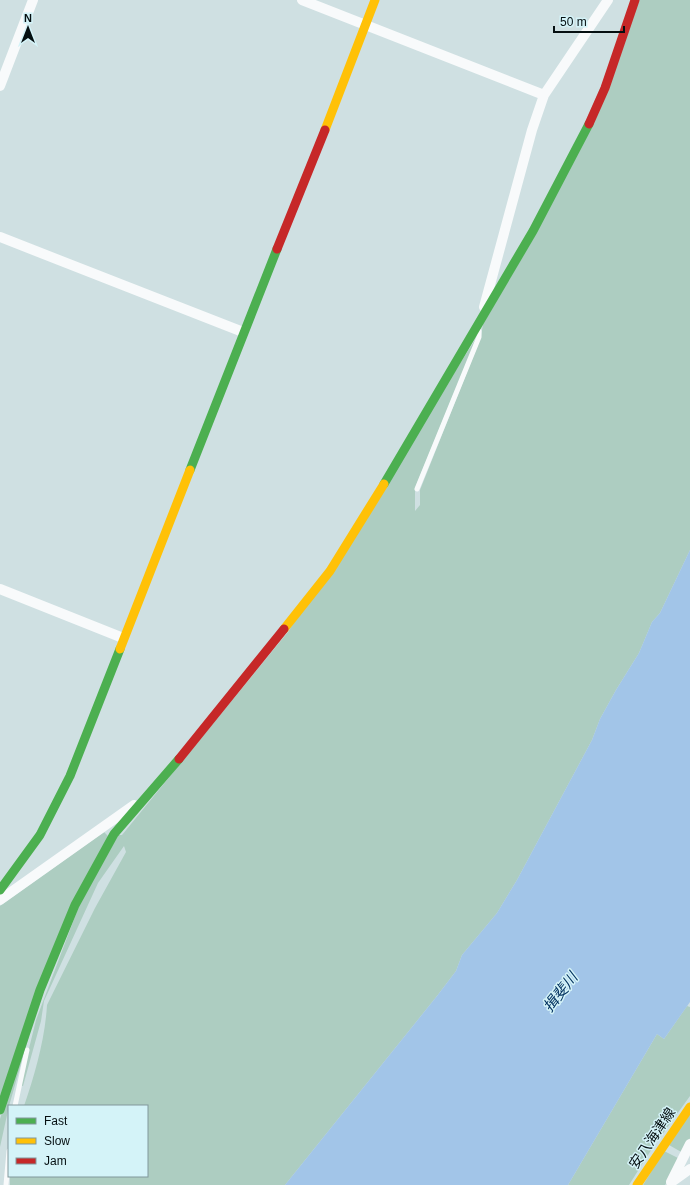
<svg xmlns="http://www.w3.org/2000/svg" width="690" height="1185" font-family="Helvetica,'Noto Sans JP',sans-serif">
  <style>
    .green { fill: #adcdc1 }
    .water { fill: #a2c5e8 }
    .lines { fill: none; stroke-linecap: round; stroke-linejoin: round }
    .lane { stroke: #f8fafb; stroke-width: 5 }
    .street { stroke: #f8fafb; stroke-width: 10 }
    .fast { stroke: #4caf50; stroke-width: 9 }
    .slow { stroke: #ffc107; stroke-width: 9 }
    .jam { stroke: #c62828; stroke-width: 9 }
    .labels { text-anchor: middle; dominant-baseline: central; stroke-width: 3; stroke-linejoin: round; paint-order: stroke }
    .street-label { font-size: 14px; fill: #050f11; stroke: #d4f3f8 }
    .water-label { font-size: 15px; font-style: italic; fill: #063562; stroke: #d4f3f8 }
  </style>
  <rect width="100%" height="100%" fill="#cfe0e2"/>
  <!-- green -->
  <path class="green" d="M639,0h51v550l-30,63 -8,9 -13,31 -23,37 -16,29 -8,21 -75,140 -20,33 -35,42 -6,16 -19,25 -152,189h-275v-9h137v-70h-123c11,-32 21,-67 23,-101l48,-97 31,-56 -2,-6 -26,37 -54,118 -3,20 -18,65 -3,-1 16,-65 43,-114 39,-71h4l166,-203 189,-295 -62,151v23l5,-6v-15l61,-153 2,-13 53,-90z
    M104,832l4,4 -108,260v-190z
    M687,1006l3,1v89l-31,43 -10,-6 -3,5 9,6 -26,41h-61l89,-151 7,5z
    M26,1036h3l-20,70 -9,41v-28z
    M690,1114v24l-7,15 -14,-8z
    M664,1151l16,8 -15,26h-22z"/>
  <!-- water -->
  <path class="water" d="M690,550v452l-26,37 -7,-5 -89,151h-283l152,-189 19,-25 6,-16 35,-42 20,-33 75,-140 8,-21 16,-29 23,-37 13,-31 8,-9z"/>
  <g class="lines">
    <!-- lane -->
    <path class="lane" d="M417,489l62,-152v-6
      M15,1106l12,-56
      M6,1185l3,-34"/>
    <!-- street -->
    <path class="street" d="M302,0l242,95
      M0,86l33,-86
      M0,237l243,95
      M484,307l48,-177 12,-35 64,-95
      M0,589l123,49
      M0,900l134,-95
      M673,1181l17,-12
      M671,1182l19,-38"/>
    <!-- fast -->
    <path class="fast" d="M190,470l87,-221
      M384,484l149,-253 56,-107
      M0,890l40,-55 30,-59 50,-127
      M0,1110l40,-120 35,-85 39,-71 65,-75"/>
    <!-- slow -->
    <path class="slow" d="M325,130l50,-130
      M284,629l46,-58 54,-87
      M120,649l70,-179
      M637,1185l53,-78"/>
    <!-- jam -->
    <path class="jam" d="M589,124l16,-36 30,-88
      M277,249l48,-119
      M179,759l105,-130"/>
  </g>
  <g class="labels">
    <!-- street labels -->
    <g class="street-label">
      <text transform="translate(652 1138) rotate(-56)">安八海津線</text>
    </g>
    <!-- water labels -->
    <g class="water-label">
      <text transform="translate(560 992) rotate(-52)">揖斐川</text>
    </g>
  </g>
  <!-- legend -->
  <rect x="8" y="1105" width="140" height="72" fill="#d4f3f8" stroke="#81989c"/>
  <rect x="16" y="1118" width="20" height="6" fill="#4caf50" stroke="#81989c"/>
  <text x="44" y="1125" font-size="12" fill="#050f11">Fast</text>
  <rect x="16" y="1138" width="20" height="6" fill="#ffc107" stroke="#81989c"/>
  <text x="44" y="1145" font-size="12" fill="#050f11">Slow</text>
  <rect x="16" y="1158" width="20" height="6" fill="#c62828" stroke="#81989c"/>
  <text x="44" y="1165" font-size="12" fill="#050f11">Jam</text>
  <!-- north arrow -->
  <g transform="translate(28 28)" stroke="#d4f3f8" stroke-width="3" paint-order="stroke">
  <path d="M0-3L7 15L0 10L-7 15Z" fill="#050f11"/>
  <text y="-6" font-size="11" font-weight="bold" text-anchor="middle" fill="#050f11">N</text>
  </g>
  <!-- scale -->
  <path d="M554 26v6h70v-6" fill="none" stroke="#050f11" stroke-width="2"/>
  <text x="560" y="26" font-size="12" fill="#050f11" stroke="#d4f3f8" stroke-width="3" paint-order="stroke">50 m</text>
</svg>
